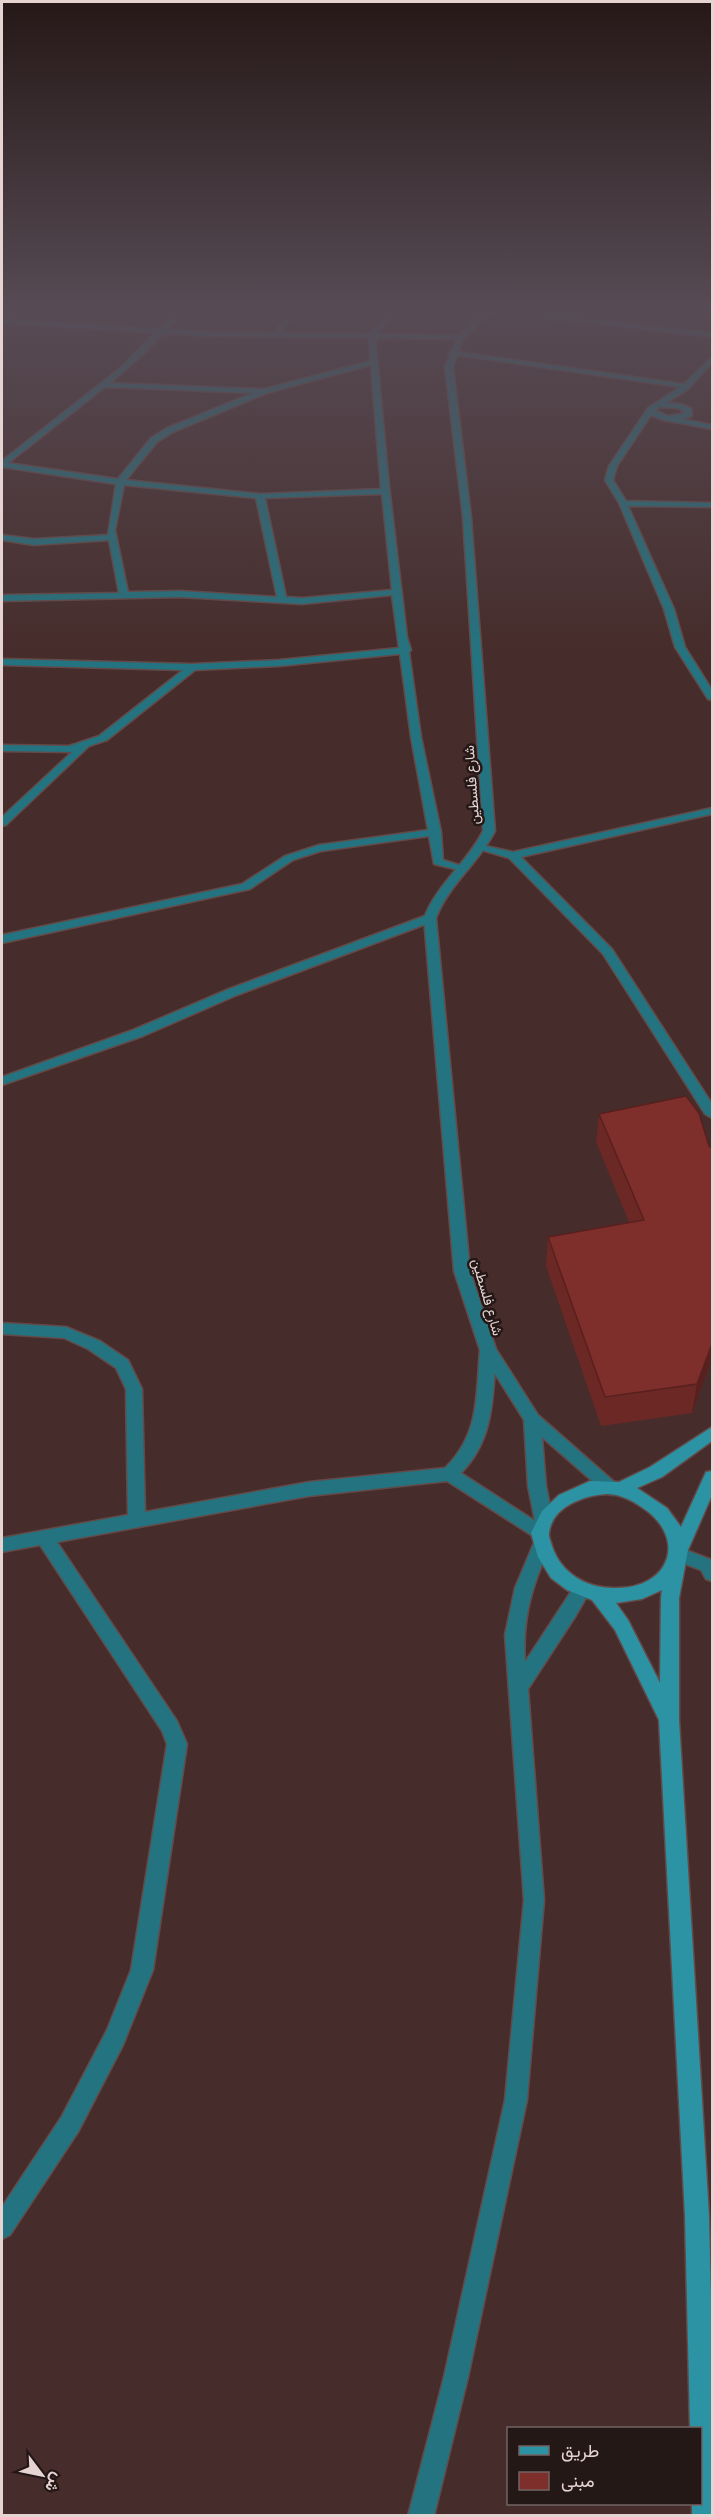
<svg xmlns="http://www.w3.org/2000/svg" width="714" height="2517" font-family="'Playfair Display',Vazirmatn,serif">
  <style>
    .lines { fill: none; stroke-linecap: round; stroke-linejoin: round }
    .minor-casing { stroke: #634a48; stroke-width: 3 }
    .tertiary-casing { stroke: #634a48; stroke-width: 3 }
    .secondary-casing { stroke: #634a48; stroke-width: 3 }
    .minor { fill: #237480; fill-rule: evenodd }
    .tertiary { fill: #237480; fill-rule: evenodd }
    .secondary { fill: #2b93a3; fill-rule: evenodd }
    .wall { fill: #6c2825 }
    .shaded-wall { fill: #58201e }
    .building { fill: #7e2e2b; stroke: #58201e; stroke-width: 1.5 }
    .labels { text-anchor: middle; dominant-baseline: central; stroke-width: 5; stroke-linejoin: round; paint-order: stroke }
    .far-street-label { font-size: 14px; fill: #e6d4d3; stroke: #241817 }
  </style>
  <rect width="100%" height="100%" fill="#462c2a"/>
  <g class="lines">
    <!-- minor casing -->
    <g class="minor-casing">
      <path id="minor" d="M16,307h7l-16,15h-4z
        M181,307h7l-42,45 -36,31 154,6 106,-28 -1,-26 26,-28h7l-27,28 14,151 18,151 4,13 -2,2 12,85 20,95 2,28 26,8 -6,3 -29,-7 -5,-28 -108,15 -28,9 -43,29 -248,54v-8l240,-51 43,-28 34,-11 109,-15 -17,-93 -11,-83 -121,12 -84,4 -88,70 -18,6 -83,79 -4,1v-9l70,-65 -70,-1v-6l67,1 30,-10 84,-66 -181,-5v-6l190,5 87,-4 120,-12 -7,-53 -90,9 -122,-7 -178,4v-6l117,-2 -10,-53 -75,5 -32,-5v-5l32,4 74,-4 8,-51 -114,-17v-6l117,-92zM371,365l10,124 -121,5 -134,-14 31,-38 16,-10 94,-39zM105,387l148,6 -86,35 -16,10 -33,41 -110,-16zM124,485l132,13 21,99 -97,-6 -52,1 -13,-62zM382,494l10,96 -90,8 -16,-1 -21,-99z
        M293,307h7l-24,29h-4z
        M488,308l224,25v4l-226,-26z
        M451,351l233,33 28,-27v6l-25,27 -21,13 14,1 11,4 1,8 -10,3 30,6v4l-49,-9 -12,-5 -34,51 -4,14 13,21 86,2v4l-84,-1 46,103 11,38 27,43v10l-4,-1 -33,-52 -11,-38 -45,-106 -14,-23 4,-14 39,-58 32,-21 -231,-33zM660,407l19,1 6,5 -17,3 -13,-6z
        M712,808v6l-191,43 91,92 100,155v14l-7,-4 -102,-160 -94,-96 -34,-10 6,-3 32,7z
        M430,914l4,1v6l-197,74 -94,41 -141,49v-8l131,-47 96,-41z
        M2,1323l64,4 34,14 28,19 14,29 3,123 164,-30 136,-14c35,-34 31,-73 35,-118l2,-4h12l2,4c-3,44 -1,89 -35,123l85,55 3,5 -3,4 5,6c-18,41 -29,73 -26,119l51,-78 6,-2 6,2 3,5 -16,28 -47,72 16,211 -17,200 -59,277 -34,139h-26l36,-139 61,-277 19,-200 -19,-265 10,-47 21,-50 -89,-57 -138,15 -252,46 120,179 10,23 -34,226 -30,75 -45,87 -68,103 -8,4v-32l60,-91 45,-86 24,-60 36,-226 -5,-13 -122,-186 -38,7v-14l126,-23 -2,-126 -10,-21 -28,-19 -24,-11 -62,-4z
        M678,1547l34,13v21l-6,-2 -5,-9 -29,-11 -3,-5 3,-5z"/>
    </g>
    <!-- tertiary casing -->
    <g class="tertiary-casing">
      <path id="tertiary" d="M487,307h7l-32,34 -9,26 18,150 24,314c-16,32 -46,53 -59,87l34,353 26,78 42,66 83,73 -3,5 -6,2 -6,-2 -64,-56 4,49 7,35 -3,5 -6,2 -6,-2 -3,-5 -7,-35 -4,-66 -44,-70 -26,-79 -30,-353c13,-34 43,-55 59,-87l-20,-314 -18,-150 12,-28 -249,-3 -206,-13v-4l206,13 252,3z"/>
    </g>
    <!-- secondary casing -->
    <g class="secondary-casing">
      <path id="secondary" d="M712,1427v14l-50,36 -25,11 30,20 14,19 25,-55 6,-1v24l-24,55 -9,48v122l30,496 3,121v179h-20v-12h8v-76h-10l-5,-212 -26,-496 -44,-90 -23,-30 -25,-10 -16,-12 -13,-21 -7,-24 11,-22 17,-16 31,-14 29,1 31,-15zM610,1494c11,1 21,6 30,12 48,30 32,82 -24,82 -28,1 -55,-14 -64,-42 -1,-4 -4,-10 -3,-13 3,-28 39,-39 61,-39zM662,1590l-1,8 -1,85 -32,-63 -12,-17 26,-4z"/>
    </g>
    <!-- minor -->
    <use href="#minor" class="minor"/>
    <!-- tertiary -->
    <use href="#tertiary" class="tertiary"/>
    <!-- secondary -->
    <use href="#secondary" class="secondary"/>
  </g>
  <!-- wall -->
  <path class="wall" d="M599,1114l113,34v210l-20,55 -91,13 -55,-160 2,-29 81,-15 -33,-80z"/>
  <!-- shaded-wall -->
  <path class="shaded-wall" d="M712,1344v14l-20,55 5,-29z"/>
  <!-- building -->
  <path class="building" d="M686,1096l13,17 10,33 3,2v196l-15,40 -92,13 -57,-160 96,-17 -45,-106z"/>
  <!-- sky -->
  <linearGradient id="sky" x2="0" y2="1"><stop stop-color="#261817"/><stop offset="0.47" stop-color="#574b55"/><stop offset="1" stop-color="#574b55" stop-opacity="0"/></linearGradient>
  <rect width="714" height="659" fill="url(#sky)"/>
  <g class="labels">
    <!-- far-street labels -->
    <g class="far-street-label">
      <text transform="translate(471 785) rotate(-94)">شارع فلسطين</text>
      <text transform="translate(488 1297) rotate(74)">شارع فلسطين</text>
    </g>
  </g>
  <!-- border -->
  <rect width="714" height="2517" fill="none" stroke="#e6d4d3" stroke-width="6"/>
  <!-- legend -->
  <rect x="507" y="2427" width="195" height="78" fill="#241817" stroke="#726362" stroke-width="1.5"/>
  <rect x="519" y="2446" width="30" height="9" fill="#2b93a3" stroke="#726362" stroke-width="1.5"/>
  <text x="561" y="2457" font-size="18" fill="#e6d4d3">طريق</text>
  <rect x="519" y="2472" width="30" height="18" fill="#7e2e2b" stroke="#726362" stroke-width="1.5"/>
  <text x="561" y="2487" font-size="18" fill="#e6d4d3">مبنى</text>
  <!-- north arrow -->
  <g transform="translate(42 2475) rotate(122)" stroke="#241817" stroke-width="4.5" paint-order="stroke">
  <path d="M0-4.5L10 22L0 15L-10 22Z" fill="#e6d4d3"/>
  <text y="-9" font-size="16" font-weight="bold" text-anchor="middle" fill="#e6d4d3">ش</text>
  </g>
</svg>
